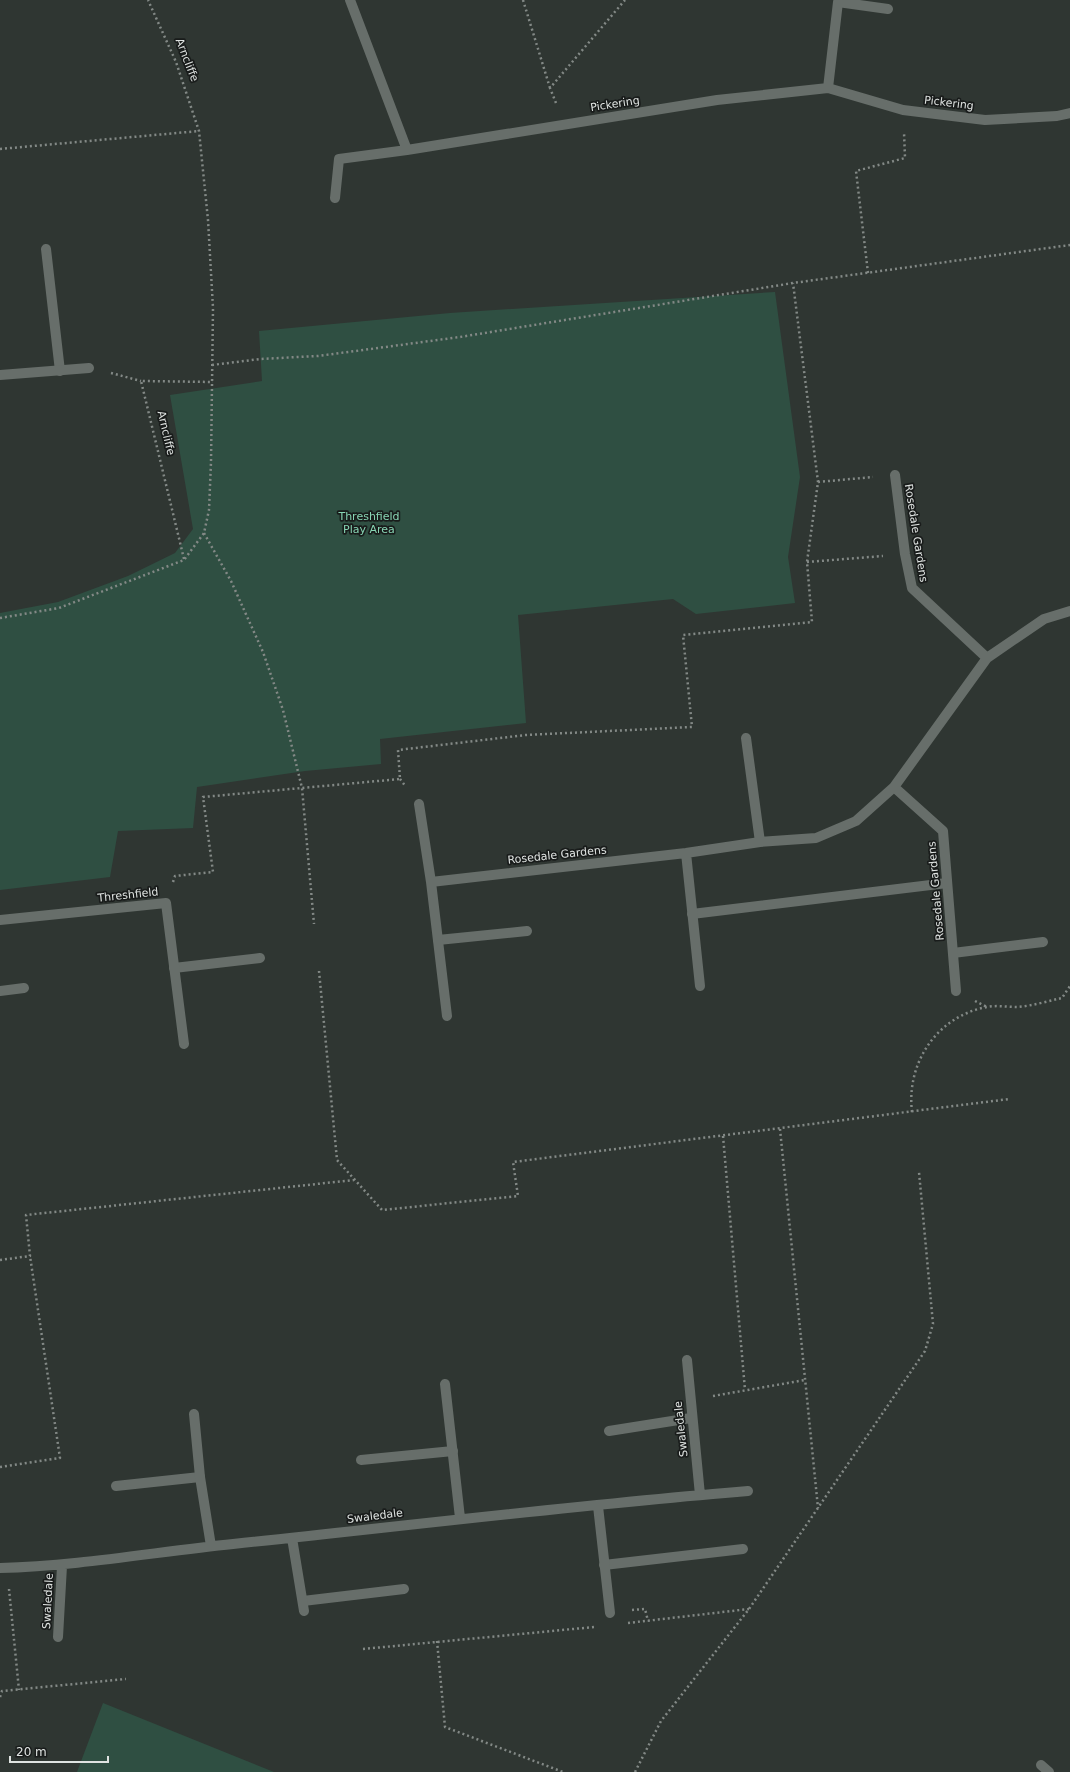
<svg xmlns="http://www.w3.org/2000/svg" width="1070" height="1772" font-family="'DejaVu Sans',sans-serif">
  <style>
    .green { fill: #2f4f42 }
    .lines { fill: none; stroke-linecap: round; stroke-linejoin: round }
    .path { stroke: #838986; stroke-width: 2.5; stroke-dasharray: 2 3; stroke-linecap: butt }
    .lane { stroke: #676e6a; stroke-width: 10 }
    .street { stroke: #676e6a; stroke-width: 10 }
    .labels { text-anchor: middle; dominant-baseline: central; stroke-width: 3.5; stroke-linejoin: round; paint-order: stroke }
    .street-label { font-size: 11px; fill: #dfe3e1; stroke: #191c1b }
    .park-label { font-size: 11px; fill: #88d5b4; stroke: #191c1b }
  </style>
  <rect width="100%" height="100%" fill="#2f3632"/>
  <!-- green -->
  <path class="green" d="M775,292l25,185 -12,80 7,46 -99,11 -23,-15 -155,16 8,108 -146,16 1,25 -76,7 -108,16 -4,41 -75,3 -8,46 -110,13v-277l58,-11 70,-26 47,-23 18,-24 -23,-134 92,-14 -3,-50 191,-18z
    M103,1703l171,69h-197z"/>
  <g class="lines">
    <!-- path -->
    <path class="path" d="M523,0l27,88
      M556,103l-6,-15 75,-88
      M0,149l199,-18
      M868,273l-12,-102 49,-13 -1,-26
      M212,365l48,-6 58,-3 142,-19 333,-54 277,-38
      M111,373l30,8
      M818,482l55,-5
      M204,533l27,48 32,71 20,58 19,78 12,136
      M184,559l-43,-178 72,1
      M807,562l76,-6
      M0,618l59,-10 125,-48 20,-27 5,-23 2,-48 2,-154 -5,-88 -9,-89 -23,-69 -28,-62
      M400,779l6,8
      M173,882l2,-6 38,-4 -10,-75 197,-18 -2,-29 128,-15 166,-8 -9,-92 129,-13 -5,-60 11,-80 -25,-199
      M319,971l18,189 45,50 136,-14 -5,-34 496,-63
      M975,1001l12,6
      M912,1112c-6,-49 25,-96 75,-105 10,-2 20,0 30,0 15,-1 31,-6 45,-9l8,-12
      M780,1129l38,379
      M723,1136l22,254
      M0,1260l30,-4 -4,-41 328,-35
      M713,1396l92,-16
      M0,1467l60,-9 -30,-202
      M9,1589l10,101
      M632,1610l13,-1 3,12
      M628,1623l121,-14
      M437,1641l8,86 118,45
      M363,1649l231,-22
      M0,1697l2,-6 124,-12
      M635,1772l26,-51 88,-112 176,-258 8,-27 -14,-152"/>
    <!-- lane -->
    <path class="lane" d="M46,249l14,122
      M692,914l255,-31
      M438,940l89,-9
      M953,953l90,-11
      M174,968l86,-10
      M0,991l24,-3
      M609,1431l82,-13
      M361,1460l92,-9
      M116,1486l84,-9
      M604,1565l139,-16
      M303,1601l101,-12"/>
    <!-- street -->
    <path class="street" d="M350,0l57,150
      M828,88l10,-86 50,7
      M335,198l4,-39 68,-9 310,-50 111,-12 75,22 82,10 72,-4 13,-3
      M0,375l89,-7
      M895,475l10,79 7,34 75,70
      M746,738l14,104
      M894,787l49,44 13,160
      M419,804l12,78 16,134
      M686,853l14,133
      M431,882l255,-29 74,-11 56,-4 40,-17 38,-34 93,-129 57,-39 26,-8
      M0,920l166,-17 18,141
      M687,1360l13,135
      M445,1384l15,134
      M194,1414l6,63 11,69
      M598,1506l12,107
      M292,1538l12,73
      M0,1568c78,-2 155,-16 233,-24 172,-18 343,-39 515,-53
      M58,1637l4,-71
      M1041,1765l8,7"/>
  </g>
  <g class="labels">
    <!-- street labels -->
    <g class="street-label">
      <text transform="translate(187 60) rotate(69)">Arncliffe</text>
      <text transform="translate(949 103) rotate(7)">Pickering</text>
      <text transform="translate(615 104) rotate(-9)">Pickering</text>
      <text transform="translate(166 433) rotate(77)">Arncliffe</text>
      <text transform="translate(916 533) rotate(81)">Rosedale Gardens</text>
      <text transform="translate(557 855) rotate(-6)">Rosedale Gardens</text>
      <text transform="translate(936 891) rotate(-95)">Rosedale Gardens</text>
      <text transform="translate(128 895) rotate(-6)">Threshfield</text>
      <text transform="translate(681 1429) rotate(-96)">Swaledale</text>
      <text transform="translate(375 1516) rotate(-7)">Swaledale</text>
      <text transform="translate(48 1601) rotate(-87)">Swaledale</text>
    </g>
    <!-- park labels -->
    <g class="park-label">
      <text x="369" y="516">Threshfield<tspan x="369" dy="13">Play Area</tspan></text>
    </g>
  </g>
  <!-- scale -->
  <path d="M10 1756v6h98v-6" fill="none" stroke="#dfe3e1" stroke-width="2"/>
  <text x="16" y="1756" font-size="12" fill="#dfe3e1" stroke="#191c1b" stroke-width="3" paint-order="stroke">20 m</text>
</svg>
